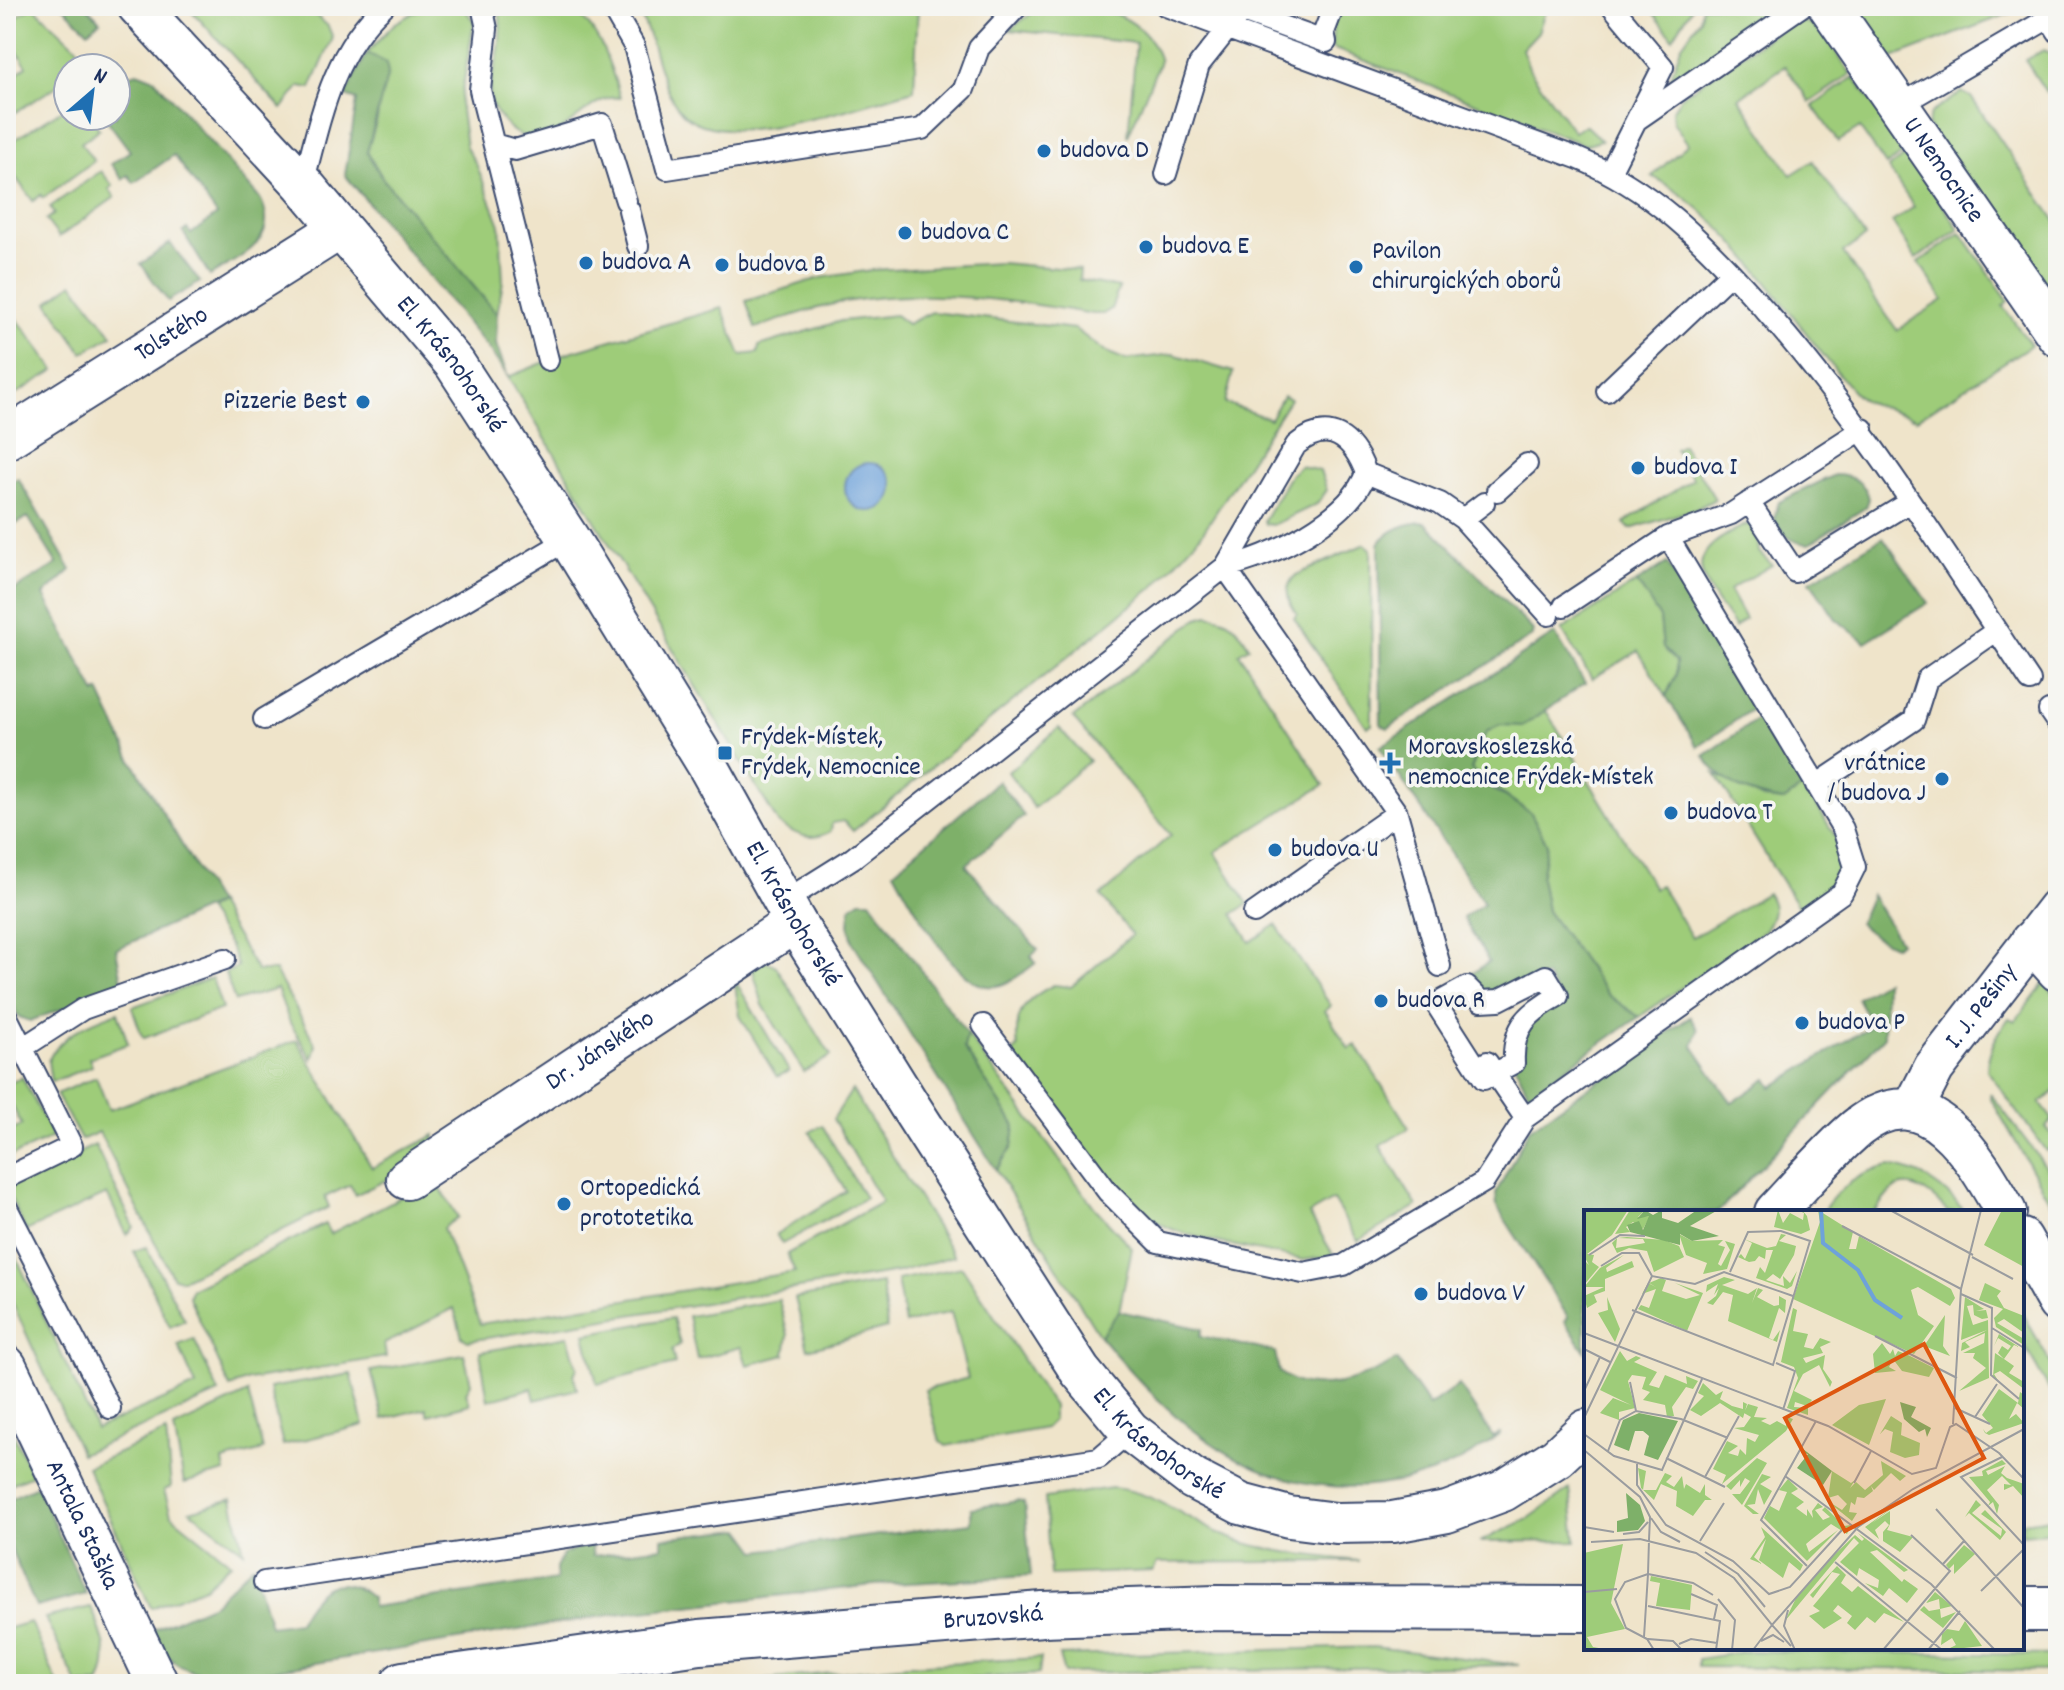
<svg xmlns="http://www.w3.org/2000/svg" width="2064" height="1690" font-family="Dekko,sans-serif">
  <style>
    .green { fill: #9ecc79; stroke: #5c7e6c; stroke-width: 2 }
    .forest { fill: #7eb069; stroke: #4c7064; stroke-width: 2 }
    .water { fill: #6ea2da; stroke: #44689c; stroke-width: 2 }
    .lines { fill: none; stroke-linecap: round; stroke-linejoin: round }
    .lane-casing { stroke: #3b4a6e; stroke-width: 24 }
    .street-casing { stroke: #3b4a6e; stroke-width: 44 }
    .secondary-casing { stroke: #3b4a6e; stroke-width: 48 }
    .lane { stroke: #fff; stroke-width: 20 }
    .street { stroke: #fff; stroke-width: 40 }
    .secondary { stroke: #fff; stroke-width: 44 }
    .poi-dot { fill: #1f6fb2; stroke: #f6f6f2; stroke-width: 3 }
    .labels { text-anchor: middle; dominant-baseline: central; stroke-width: 7; stroke-linejoin: round; paint-order: stroke }
    .poi-label { font-size: 26px; fill: #1b2f5e; stroke: #f6f6f2; text-anchor: start }
    .street-label { font-size: 26px; fill: #1b2f5e; stroke: #f6f6f2 }
    .inset-river { fill: none; stroke: #6ea2da; stroke-width: 4 }
    .inset-road { fill: none; stroke: #9a9c9f; stroke-width: 2 }
    .view { fill: #de5710; fill-opacity: 0.15; stroke: #de5710; stroke-width: 4 }
    .inset-edge { fill: none; stroke: #1b2f5e; stroke-width: 4 }
  </style>
  <rect width="100%" height="100%" fill="#f6f6f2"/>
  <filter id="ink" filterUnits="userSpaceOnUse"><feTurbulence type="fractalNoise" baseFrequency=".0125" numOctaves="2"/><feDisplacementMap in="SourceGraphic" scale="16" xChannelSelector="R" yChannelSelector="G"/><feConvolveMatrix kernelMatrix="1 2 1 2 8 2 1 2 1" color-interpolation-filters="sRGB"/></filter>
  <filter id="wash" filterUnits="userSpaceOnUse"><feTurbulence type="fractalNoise" baseFrequency=".006" numOctaves="4" result="noise"/><feDisplacementMap in="SourceGraphic" scale="32" xChannelSelector="R" yChannelSelector="G"/><feGaussianBlur stdDeviation="1.8" result="paint"/><feColorMatrix in="noise" values="0 0 0 0 0 0 0 0 0 0 0 0 0 0 0 0 0 1.4 0 .05"/><feComposite in="paint" operator="in"/></filter>
  <g filter="url(#wash)">
    <rect width="100%" height="100%" fill="#efe4ca"/>
    <!-- green -->
    <path class="green" d="M33,6l61,57 -8,5h-18v11l-62,39v-37l21,-15 -21,-31v-11z
      M187,6h118l23,20 5,12 -22,50 -11,-2 -18,23z
      M425,6h38l11,16 -14,81 6,44 11,19 23,59 3,56 -6,33 -114,-135 -16,-27 10,-33 9,-56 -19,-10 27,-29z
      M499,6h69c31,20 43,59 52,92 -34,-6 -59,55 -100,37 -8,-3 -13,-9 -19,-16 -19,-22 -9,-38 -3,-64 3,-16 3,-33 1,-49z
      M634,6h284l-4,84c-52,14 -195,67 -233,21 -26,-29 -24,-74 -47,-105z
      M1059,6c44,0 86,9 101,55l-32,75 8,-93 -127,-13 23,-17z
      M1334,6h213l-9,26 -16,17 8,21 44,62 11,-7 16,15 -16,5 -253,-97z
      M1648,6h45l-20,32z
      M1702,6h72l6,8 -114,77 15,-45 19,-27z
      M1851,6h178l-139,53z
      M1795,19l24,8 32,47 -41,28 -25,-36 -46,32 52,77 22,-14 52,76 -22,16 54,77 46,-30 -24,-38 42,-29 47,68 -5,5 28,39 -114,74 -53,-18 -9,-8c-67,-74 -114,-167 -203,-217l36,-32 -15,-22 -1,-11 10,-15z
      M2044,50l14,7v27l-12,8 -21,-32z
      M1854,77l51,74 -19,14 -26,-37 -22,14 -25,-36z
      M1962,92l9,5 87,127v95l-131,-195 4,-11z
      M68,106v10h22l9,13 -18,14 13,18 -51,37 -2,-3 -8,6 -22,-30 -5,3v-29z
      M1907,154l52,75 -43,30 -24,-37 22,-15 -26,-39z
      M101,171l12,15 -4,3 6,8 -56,40 -13,-17 8,-6 -4,-7z
      M1001,263l79,7 -1,10 40,8 -8,21 -8,5h-10c-81,-14 -167,-26 -249,-12 -30,5 -60,17 -89,26l-9,-27 74,-23 52,-8z
      M73,283l39,52 -29,18 -35,-51z
      M6,304l49,66 -49,30z
      M722,308l19,47 17,-2 1,-7 82,-25 54,-6 12,9 25,-12 143,17 29,22 22,9 47,-6 60,18 -8,31 45,16 13,-23 7,3 -89,136 -46,51 -302,245 -9,-10 -12,2 -1,8c-20,12 -34,4 -52,-7l-271,-447 62,-25z
      M1682,445l33,54 -19,10 -66,20 -6,-6 69,-44 -18,-30z
      M1300,466l20,5 7,19 -10,14 -44,21 -8,-1 -1,-4 27,-46z
      M1748,524l9,6 2,22 13,13 -43,25 16,29 -10,9c-35,-52 -59,-72 13,-104z
      M1365,544l6,5 1,176 -5,2 -73,-109 3,-4c-9,-14 -15,-25 -1,-39z
      M1637,582l23,36 3,30 13,13v14l-10,21 -28,-45 -46,28 -30,-49z
      M1208,615c23,3 30,12 41,32l-10,6 85,132 -109,67 33,52 -15,10 17,28 26,-17 55,81 -6,5 24,38 7,-4 53,83 -29,18 37,60 -59,35 -25,-41 -24,14 25,42 -31,4c-42,-10 -90,-16 -131,-31 -57,-21 -122,-126 -160,-175l6,-6c-5,-33 5,-48 36,-63l17,2 61,-52 -31,-39 70,-61 -98,-117 125,-100z
      M1545,709l109,179 6,-3 32,53 75,-45c10,15 6,23 -2,37l-126,87 -31,-22 -61,-84 -6,-33 6,-34 -16,-30 -60,-44 15,-38 14,-7h23z
      M1059,728l30,33 -55,47 -26,-36z
      M1715,774l48,25 21,2 21,-15 41,68c0,31 -20,43 -44,59z
      M217,904l40,67h18l41,74 -4,14 -22,-36 -13,-34 -42,12 -10,-28 13,-6 -8,-21 -24,-36z
      M764,960l12,6 55,90 -27,16 -41,-67 -11,-38z
      M212,978l10,31 -78,29 -2,-2 -10,-29z
      M734,979l55,92 -12,6 -37,-61z
      M2045,982l13,17v90l-18,14 13,17 -7,7 12,15 -12,9 -59,-81c1,-20 10,-36 22,-52l6,3z
      M118,1012l10,32 -39,14 3,8 -41,16 -3,-21c13,-28 43,-39 70,-49z
      M967,1034l128,174 37,40 -13,63 -19,25 -104,-166 16,-23 3,-21 -51,-78z
      M297,1040l75,128 63,-33v6l-44,37 -36,17 -5,-10 -25,12 4,10 -147,73 -9,-2 -74,-146 -18,8 -25,-46 40,-17 13,33z
      M22,1077l31,60 -47,22v-25l16,-9 -16,-31v-9z
      M852,1090l102,166 -56,16 -430,69 -6,-4 -8,-29 -70,36 2,13 -137,23 -19,7 -41,-90 2,-8 134,-65 5,10 105,-55 23,38 -15,11 37,96 315,-52 -8,-18 95,-52 -49,-83z
      M1990,1093l68,90v33l-67,-117z
      M822,1125l43,73 -83,46 -6,-10 70,-43 -36,-59z
      M95,1145l39,82 -7,8 -20,-41 -81,37 -16,-34 3,-13z
      M1889,1166c34,5 55,21 76,46h-18c-10,-13 -32,-33 -51,-24 -8,4 -16,17 -22,24h-52c17,-25 37,-39 67,-46z
      M6,1235l90,194 100,-43 -18,-41 16,-6 25,54 -138,61 -75,-165z
      M146,1247l39,73 -15,7 -36,-76z
      M962,1267l91,139v14l-8,8 -99,18 -6,-5 -15,-51 43,-12 -17,-66 -46,12 -8,-44z
      M882,1283l5,45 -79,21 -13,-51z
      M779,1300l9,35 -3,20 -38,10 -6,-18 -44,12 -9,-43z
      M2022,1312l36,64v29l-36,-63z
      M673,1318l7,26 -8,6 3,14 -78,20 -12,-50z
      M568,1336l9,32 -3,7 3,14 -42,11 -3,-12 -44,12 -8,-48z
      M464,1354l7,29 -5,9 4,12 -42,11 -2,-7 -43,11 -12,-48z
      M351,1374l13,51 -81,20 -14,-57z
      M248,1393l15,57 -40,11 2,11 -41,11 -10,-55z
      M6,1418l26,57 -26,11z
      M166,1432l5,55 -7,3 7,25 60,48 -26,24 -54,21 -64,-141z
      M1112,1488c43,3 75,32 113,48 43,17 89,20 134,25l-202,2 -4,8 -103,4 -5,-77z
      M1570,1489l6,52 -97,1 49,-23z
      M232,1499l12,52 -54,-40z
      M2058,1517v14l-36,3v-12z
      M91,1607c11,26 22,49 8,77h-22l-32,-66z
      M30,1622l28,62h-52v-55z
      M1374,1647l145,18 -455,8 -5,-17z
      M1749,1651l309,4v16l-360,-4v-8z
      M1041,1658l-2,16 -151,10h-162l182,-19z"/>
    <!-- forest -->
    <path class="forest" d="M62,6h24l14,15 -12,10z
      M367,53l19,10 2,10 -21,79 16,27 114,135 -1,30 12,33 -17,-25 -146,-177 12,-75 -12,-4z
      M137,72l18,7 106,121c20,41 -22,57 -51,76l-27,-44 4,-3 4,5 26,-19 -43,-60 -40,28 -6,-8 -6,4 -11,-15 19,-13 -26,-35h12v-37z
      M170,243l30,39 -32,19 -27,-37z
      M1834,475c17,0 32,7 35,24l-3,8 -57,37c-17,-1 -29,-10 -35,-26l5,-16z
      M18,478l53,92 -27,25 52,99 3,-3 31,66 87,147 -101,45 7,37 -93,35 -11,-4 -13,-23v-399l51,-31 -29,-47 -22,13v-45z
      M1425,522l108,108 -1,6 -144,92 -7,-4 -2,-180c8,-14 30,-22 46,-22z
      M1883,537l45,66 -63,39 -29,-23 -26,-38z
      M1667,563l89,143 -58,41 -32,-51 10,-21v-14l-13,-13 -3,-30 -23,-36z
      M1555,634l30,49 -62,43 -23,-1 -14,7 -15,37 20,19 40,25 16,31 -6,34 6,33 61,84 31,22 -110,77 -15,-31 3,-35 41,-32 -12,-20 -47,24 -37,-20 27,-18 -26,-44 21,-15 -104,-156z
      M1762,716l43,70 -21,15c-32,-3 -63,-18 -80,-45z
      M998,781l26,35 -58,49 72,85 -7,6 5,7c-14,10 -31,26 -50,23 -32,-4 -77,-87 -92,-115z
      M1871,895l29,47 -6,4 -19,-9 -16,-14z
      M860,900h10l97,134 -3,14 51,78 -3,21 -16,23 -143,-227 -4,-19 2,-17z
      M1885,981l-1,56 -166,175h-132l-1,139 -20,-30 3,-4 -71,-110 -1,-14 33,-64 161,-112 8,13 -5,16 39,57 35,-24 5,8 100,-62 -15,-27z
      M1119,1311l83,18 -2,7 75,16 4,20c32,27 87,7 118,-12l32,46 30,-21 34,52 8,-4c-35,30 -76,46 -122,52 -123,15 -206,-61 -279,-149z
      M37,1486l49,108 -50,13 -30,-69v-38z
      M1019,1501l5,2 7,73 -157,9 -258,29 -374,61c-47,2 -68,-3 -94,-43l65,-28 40,-39 17,61 28,-4c17,-33 40,-53 74,-24v9l184,-27v-12l7,-14 28,-9 2,11 69,-9v-9l79,-9 16,22 214,-28v-15z
      M1573,1682v2h-308l31,-1z"/>
    <!-- water -->
    <path class="water" d="M845 487a24 24 0 1 1 48 0a24 24 0 1 1-48 0Z"/>
  </g>
  <g filter="url(#ink)">
    <g class="lines">
      <!-- lane casing -->
      <g class="lane-casing">
        <path id="lane" d="M482,6l5,23 -7,61 68,270
          M611,6l23,40 33,123 255,-40 42,-40 15,-41 39,-42
          M1166,6l411,152c75,31 125,82 179,142 105,117 187,251 274,381
          M1226,6l100,36 -2,-10 10,-26
          M1898,106l151,-88 9,14
          M1638,119l164,-113
          M494,144l21,6 87,-26 24,77
          M1610,172l53,-105 -51,-61
          M1166,174l33,-109 47,-59
          M303,184c17,-64 29,-132 81,-178
          M629,210l9,36
          M1607,391l124,-118
          M1366,473l74,30 23,16 86,96
          M1497,491l30,-27
          M1749,502l46,70 115,-70
          M1463,519l21,-16
          M1225,567l172,246 43,153
          M1564,606l104,-69 63,-23 132,-85
          M2049,711l9,13
          M264,719l305,-180
          M1816,785l98,-65 13,-41 69,-48
          M783,902l70,-44 372,-291c45,-9 125,-48 141,-94 -13,-35 -37,-55 -70,-28l-71,122
          M1254,913l143,-100
          M1546,976l12,20c-29,16 -46,31 -44,67l-30,16 -48,-75 31,-17 14,14 18,-1z
          M6,1015l66,131 -66,32
          M983,1025l125,167 50,50 145,31 41,-8 140,-83 41,-64 317,-225 13,-26 -12,-38 -175,-292
          M24,1047l59,-38 142,-50
          M1487,1062l38,56
          M6,1206l104,202
          M264,1582l835,-124 31,-27"/>
      </g>
      <!-- street casing -->
      <g class="street-casing">
        <g id="street">
          <path id="s1" d="M138,6l165,178 152,180 114,175 138,225 88,158 116,186 169,263 50,60 63,48 48,25 48,13 47,6 57,-1 54,-10 56,-21 54,-34 29,-27"/>
          <path id="s2" d="M1829,6l229,330"/>
          <path id="s3" d="M6,439l332,-209"/>
          <path d="M2031,941l27,30"/>
          <path id="s4" d="M1913,1109l21,-41 124,-160"/>
          <path id="s5" d="M407,1179l388,-257"/>
          <path d="M1775,1212c26,-27 52,-59 82,-84 70,-57 119,31 149,84"/>
          <path d="M2022,1239l36,64"/>
          <path id="s6" d="M6,1366l152,318"/>
        </g>
      </g>
      <!-- secondary casing -->
      <g class="secondary-casing">
        <g id="secondary">
          <path d="M2022,1609h36"/>
          <path id="s7" d="M403,1684l297,-42 343,-28 172,-6 371,1"/>
        </g>
      </g>
      <!-- lane -->
      <use href="#lane" class="lane"/>
      <!-- street -->
      <use href="#street" class="street"/>
      <!-- secondary -->
      <use href="#secondary" class="secondary"/>
    </g>
  </g>
  <!-- markers -->
  <g class="poi-dot">
    <circle cx="1044" cy="151" r="8"/>
    <circle cx="905" cy="233" r="8"/>
    <circle cx="1146" cy="247" r="8"/>
    <circle cx="586" cy="263" r="8"/>
    <circle cx="722" cy="265" r="8"/>
    <circle cx="1356" cy="267" r="8"/>
    <circle cx="363" cy="402" r="8"/>
    <circle cx="1638" cy="468" r="8"/>
    <rect x="717" y="745" width="16" height="16" rx="4"/>
    <path d="M1386 751h8v8h8v8h-8v8h-8v-8h-8v-8h8z"/>
    <circle cx="1942" cy="779" r="8"/>
    <circle cx="1671" cy="813" r="8"/>
    <circle cx="1275" cy="850" r="8"/>
    <circle cx="1381" cy="1001" r="8"/>
    <circle cx="1802" cy="1023" r="8"/>
    <circle cx="564" cy="1204" r="8"/>
    <circle cx="1421" cy="1294" r="8"/>
  </g>
  <g class="labels">
    <!-- poi labels -->
    <g class="poi-label">
      <text x="1060" y="151">budova D</text>
      <text x="921" y="233">budova C</text>
      <text x="1162" y="247">budova E</text>
      <text x="1372" y="252">Pavilon<tspan x="1372" dy="30">chirurgických oborů</tspan></text>
      <text x="602" y="263">budova A</text>
      <text x="738" y="265">budova B</text>
      <text x="347" y="402" text-anchor="end">Pizzerie Best</text>
      <text x="1654" y="468">budova I</text>
      <text x="741" y="738">Frýdek-Místek,<tspan x="741" dy="30">Frýdek, Nemocnice</tspan></text>
      <text x="1408" y="748">Moravskoslezská<tspan x="1408" dy="30">nemocnice Frýdek-Místek</tspan></text>
      <text x="1926" y="764" text-anchor="end">vrátnice<tspan x="1926" dy="30">/ budova J</tspan></text>
      <text x="1687" y="813">budova T</text>
      <text x="1291" y="850">budova U</text>
      <text x="1397" y="1001">budova R</text>
      <text x="1818" y="1023">budova P</text>
      <text x="580" y="1189">Ortopedická<tspan x="580" dy="30">prototetika</tspan></text>
      <text x="1437" y="1294">budova V</text>
    </g>
    <!-- street labels -->
    <g class="street-label">
      <text stroke="none"><textPath href="#s2" startOffset="200">U Nemocnice</textPath></text>
      <text stroke="none"><textPath href="#s3" startOffset="196">Tolstého</textPath></text>
      <text stroke="none"><textPath href="#s1" startOffset="476">El. Krásnohorské</textPath></text>
      <text stroke="none"><textPath href="#s1" startOffset="1124">El. Krásnohorské</textPath></text>
      <text stroke="none"><textPath href="#s4" startOffset="124">I. J. Pešiny</textPath></text>
      <text stroke="none"><textPath href="#s5" startOffset="232">Dr. Jánského</textPath></text>
      <text stroke="none"><textPath href="#s1" startOffset="1772">El. Krásnohorské</textPath></text>
      <text stroke="none"><textPath href="#s6" startOffset="176">Antala Staška</textPath></text>
      <text stroke="none"><textPath href="#s7" startOffset="594">Bruzovská</textPath></text>
    </g>
  </g>
  <!-- overview -->
  <g transform="translate(1584 1210)">
    <rect width="440" height="440" fill="#efe4ca"/>
    <path d="M0,0h44l-16,25 -25,19 7,1 -2,7 7,5 -15,18v-25l5,5 -5,-9zM46,0h15l-7,7 12,-1 -7,13 -10,-7 -7,5 4,5 -15,2zM194,0l5,13 7,-10 13,7 1,-7 -7,-3h5l5,6 3,14 -9,4 -27,-7zM234,0l35,22 -4,17h7l3,-13 92,53 4,9 -5,8 -32,-19 -7,3 7,25 16,11 -20,28 -121,-55 27,-77zM418,0h22v57l-40,-22zM95,24l13,7 31,-1 -5,5 7,2 -7,17 3,2 9,-16 -5,-9 10,3 -8,25 -24,5 4,-11 -21,-8zM197,24l5,1 -7,6 17,5 -2,9 -14,24 -7,-5 -7,6 18,6 -1,-10 7,7 7,-12 -5,15 -5,3 -31,-11 4,-11 5,6 8,-23h-7l-1,9 -6,-3 -4,5 -6,1 -11,-5 3,-3 4,5 7,-16 -8,-4 23,9 9,-2zM43,27l37,3 15,6 5,11 -30,15 -7,-21 -18,-3 -12,5 -5,-10 5,-5 -1,10 29,-5 -2,-4 -25,-1zM40,45l-18,13 1,4 25,-11 2,6 -29,12v12l-11,4 3,7 -10,6 -3,-12 20,-9h-20l16,-19zM140,67l11,3 -13,5 26,9 9,-6 -5,15 6,-15 5,2 -6,7 17,9 5,-1v-9l7,4 -1,13 -6,-5 -10,30 4,2 7,-10 -3,12 -49,-21 5,-26 -10,-3 -10,13 -6,-2 9,-7 3,-8 -5,7 4,-11 -12,8 1,-7zM77,68l5,2 -4,11 24,8 14,-4 -25,-12 28,10 -16,38 -49,-22 3,-4 8,3 7,-19 -14,5 6,-11 8,4 -7,-4zM401,73l16,8 -4,5 7,12 20,8v17l-20,-14 -7,4 27,16v6l-28,-18 -2,-9 9,-9 -24,-9zM23,87l13,32 -5,13 -17,-29 10,-3zM381,87l19,12 -8,2 10,-1 2,8 -6,1 -8,-4 -1,-10 -6,1 6,19 15,-5 1,58 -30,13 27,-23 -13,-10 2,-5h-12l21,-10 1,-10 -20,9 5,5 -9,4 1,-8 25,-13 -26,10zM209,98l4,2 -4,21 15,3 -4,13 9,2 7,-11 11,4 -11,5 3,6 -20,5 3,5 19,-8 -2,14 9,13 -2,5 -11,-22 -16,9 -9,17 18,9 -5,6 -12,-4 -1,5 14,1v7l-21,-7 11,-30 -4,-11 -13,-5zM361,105l-2,31 7,10 -26,-10zM415,124l20,13 -5,-2 -10,14 10,7 -5,7 15,9v7l-24,-18 -6,3 5,8 -6,-5 2,-24 9,6 -6,-6 4,-7 6,4 3,-4 -13,-8 -4,8zM298,133l8,11 3,-5 2,7 3,-5 10,4 26,13 -5,9 -27,-6 -9,-12 -4,8 7,4 -21,2 -2,-19zM36,141l7,10 9,-5 5,2 -7,4 23,10 -8,13 10,3 6,-13 22,9 -1,-8 12,5 -5,8 -7,-2 -14,20 2,9 -7,1 -2,-12 -22,-5 7,-8 -8,-3 4,-12 -14,-2 -4,6 7,27 -16,4v8l-19,-7 13,-15 18,7 -31,-15zM119,173l13,12 7,-4 -3,8 12,7 11,3v-7l4,2 -4,14 -23,-15 -19,13 -11,-6 14,-14 -6,-3zM415,179l19,14 2,-11 4,3v14l-7,-6 -8,16 7,-5 8,9 -35,12 -4,-2 -2,-4 3,4 7,-5 -11,-13zM302,189l-17,46 -37,-20 27,-20zM164,194l10,3 -4,10 13,1 -6,3 9,4 7,-4 9,5 1,-9 6,2 -7,12 -64,53 4,-9 -13,-6 14,-28 11,5 -10,7 10,3 2,-7 6,6 1,-17 8,4 4,-7 -25,-7 10,-1 7,-10 -7,-4zM307,206l11,7 -1,12 19,8 -1,12 -14,3 -15,-6 3,-20 -8,-3 -5,5zM173,248l10,5 -25,42 -10,-11h8l10,-13 -5,-3 -5,9v-7l-9,10 -5,-4zM418,250l4,4 -20,7 2,4 17,-9 -4,7 6,5 17,6v14l-11,-12 -9,4v-6l7,1 -9,-9 -15,14 12,15 -2,9 -4,-12 -5,4 2,-4 -21,-25 14,-1 -1,-5zM297,251l25,15 -6,5 -9,-8 -17,17 -3,-4 2,5 -9,7 -7,-1 -2,8 -4,-3 -2,10 8,1 -5,8 -26,-21 16,10 5,-6 -9,-9 -10,3 4,-27 19,12 4,-3 -5,8 6,-6 9,8 18,-15zM54,258l8,3 -3,19h13l9,-17 7,3 -6,6 8,5 8,-11 2,13 2,-5 14,9 5,-9v11l7,5h-7l-12,16 -17,-10 1,-15 -16,-7 -7,16 -13,-12zM178,264l9,3 -11,7 12,7 -8,14 -6,-16 -3,15 -8,1 12,9h-6l-9,-8zM204,269l10,10 -7,4 13,9 -8,6 11,8v-7l6,9 -1,-7 6,-8 5,4 -8,3 8,10 7,-3 -8,-7 3,-3 19,19 7,-1 -4,9 -16,-10 -19,15 -6,5 3,8 29,-22 -31,31 -43,-43 6,-12 9,5 8,-19 -8,-2zM330,282l-42,31 18,-12v13l-3,6 26,7 -13,15 -17,-11v-9l6,-7 -4,-4 -10,9 4,9 -14,-12zM392,290l5,5 -9,8 29,23 1,-7 -21,-15 4,-4 21,22 -6,8 -31,-27 -4,4zM177,317l42,38 -3,6 -11,-9 -6,16 -24,-18 7,-21 -12,18 8,7 -12,-5 15,-22zM274,323l50,37 -4,2 -27,-22 -7,2 32,30 2,-3 14,10 -11,14 -18,-15 -6,8 -18,-13 13,5 1,-8 -20,-12 -2,8 -17,-14 19,-19 -5,-5 -69,83 12,-25 31,-35 27,-26 7,6 2,-2zM39,334l-12,59 14,26 -38,8 6,10 17,3h-26v-97zM380,335l11,9 -21,20v-10l-5,5 -3,-4zM253,356l9,9 -5,8 11,9 6,-6 46,36 -20,-9 -9,10 -8,-6 -12,13 -8,-7 5,-7 -14,-11 -5,6 9,7 -18,11 -15,-13 11,-5 -7,-5 27,-32 -8,-2 -19,26 -3,-3zM67,366l41,9 -2,25 -34,-4 4,-23 -10,-2zM351,382l17,14 -12,3 1,9 15,-6 -13,16 -23,-18 4,-4 5,5 11,-2 -1,-10 -13,4zM381,411l17,25 -36,4 10,-5 -4,-7 -11,7 1,-11 5,-5 12,2z" fill="#9ecc79"/>
    <path d="M61,0l8,5 9,-5v8l16,5 19,-13h21l-28,16 29,10 -27,5 -12,-7v11l-50,-13 -3,-7 12,-4 4,9 6,-14 -12,3zM316,192l16,5 -5,10 20,11 -4,9 -2,-8 -6,3 -15,-13zM55,203l39,8 -20,39 -14,-5 5,-19 -6,-5h-8l-6,20 -15,-6 9,-25zM219,239l29,22 -9,14 -26,-17 11,-14 -7,-1zM42,283l14,12 5,16 -7,9 -21,2v-11l11,-3z" fill="#7eb069"/>
    <path class="inset-river" d="M237,0l2,33 35,27 17,30 27,18"/>
    <path class="inset-road" d="M306,0l83,45M258,16l119,63M5,45l31,-20 25,1M388,47l41,22M17,56l21,-13h17l13,23M377,84l31,14 -1,67 28,24M48,100l141,55 37,-124 -29,-10 -33,1 -18,40M408,118l32,20M0,123l244,93 84,48 24,-6 14,-41 6,-3 43,29 25,26M291,126l82,42M0,139l26,13M192,153l19,8 -12,39M46,172l6,29M0,181l16,-34M371,198l35,16M391,207l22,-33M0,208l68,-142 43,8 29,-12 69,24M369,214l8,-135 20,-79M0,224l30,22 48,14 40,-91M0,240l56,47 10,20 -1,23M24,241l12,-31 16,-9 45,8 47,19M418,247l-41,20 63,68M82,248l59,29M53,254v21l29,40 67,36 36,33 21,-7 52,-57M201,266l146,108 64,66M121,267l34,-61M270,273l17,-32M352,299l88,99M67,308l10,14 19,10M0,317l30,5M39,324l16,-2 9,-10M116,331l24,-38M7,332l49,-3 56,14 38,25 38,47 86,-98 55,-38 111,-60M121,342l33,22 27,33M251,352l107,88M359,354l21,-23M223,356l-46,-46 55,-99M397,381l43,-42M0,382l33,-3M107,384l26,11 -3,14M134,389l17,21 -3,30M64,396l72,15 -4,29M204,400l-4,16 11,24M60,427l4,-63 45,9 20,12M63,429l-21,-11 -11,-29 10,-17 23,-8 1,-34M177,431l12,-6 11,7M95,434l12,-5 26,4M70,440l-7,-11 26,2 9,9M169,440l19,-25 19,21M299,440l67,-79 -39,-36M344,440l32,-39"/>
    <path class="view" d="M340,134l60,114 -139,73 -60,-113z"/>
    <rect width="440" height="440" class="inset-edge"/>
  </g>
  <!-- margin -->
  <rect width="2064" height="1690" fill="none" stroke="#f6f6f2" stroke-width="32"/>
  <!-- north arrow -->
  <g transform="translate(92 92) rotate(28)"><circle r="38" fill="#f6f6f2" stroke="#9ea6b7" stroke-width="2"/>
  <path d="M0-6L14 30L0 20L-14 30Z" fill="#1f6fb2"/>
  <text y="-12" font-size="22" font-weight="bold" text-anchor="middle" fill="#1b2f5e">N</text>
  </g>
</svg>
